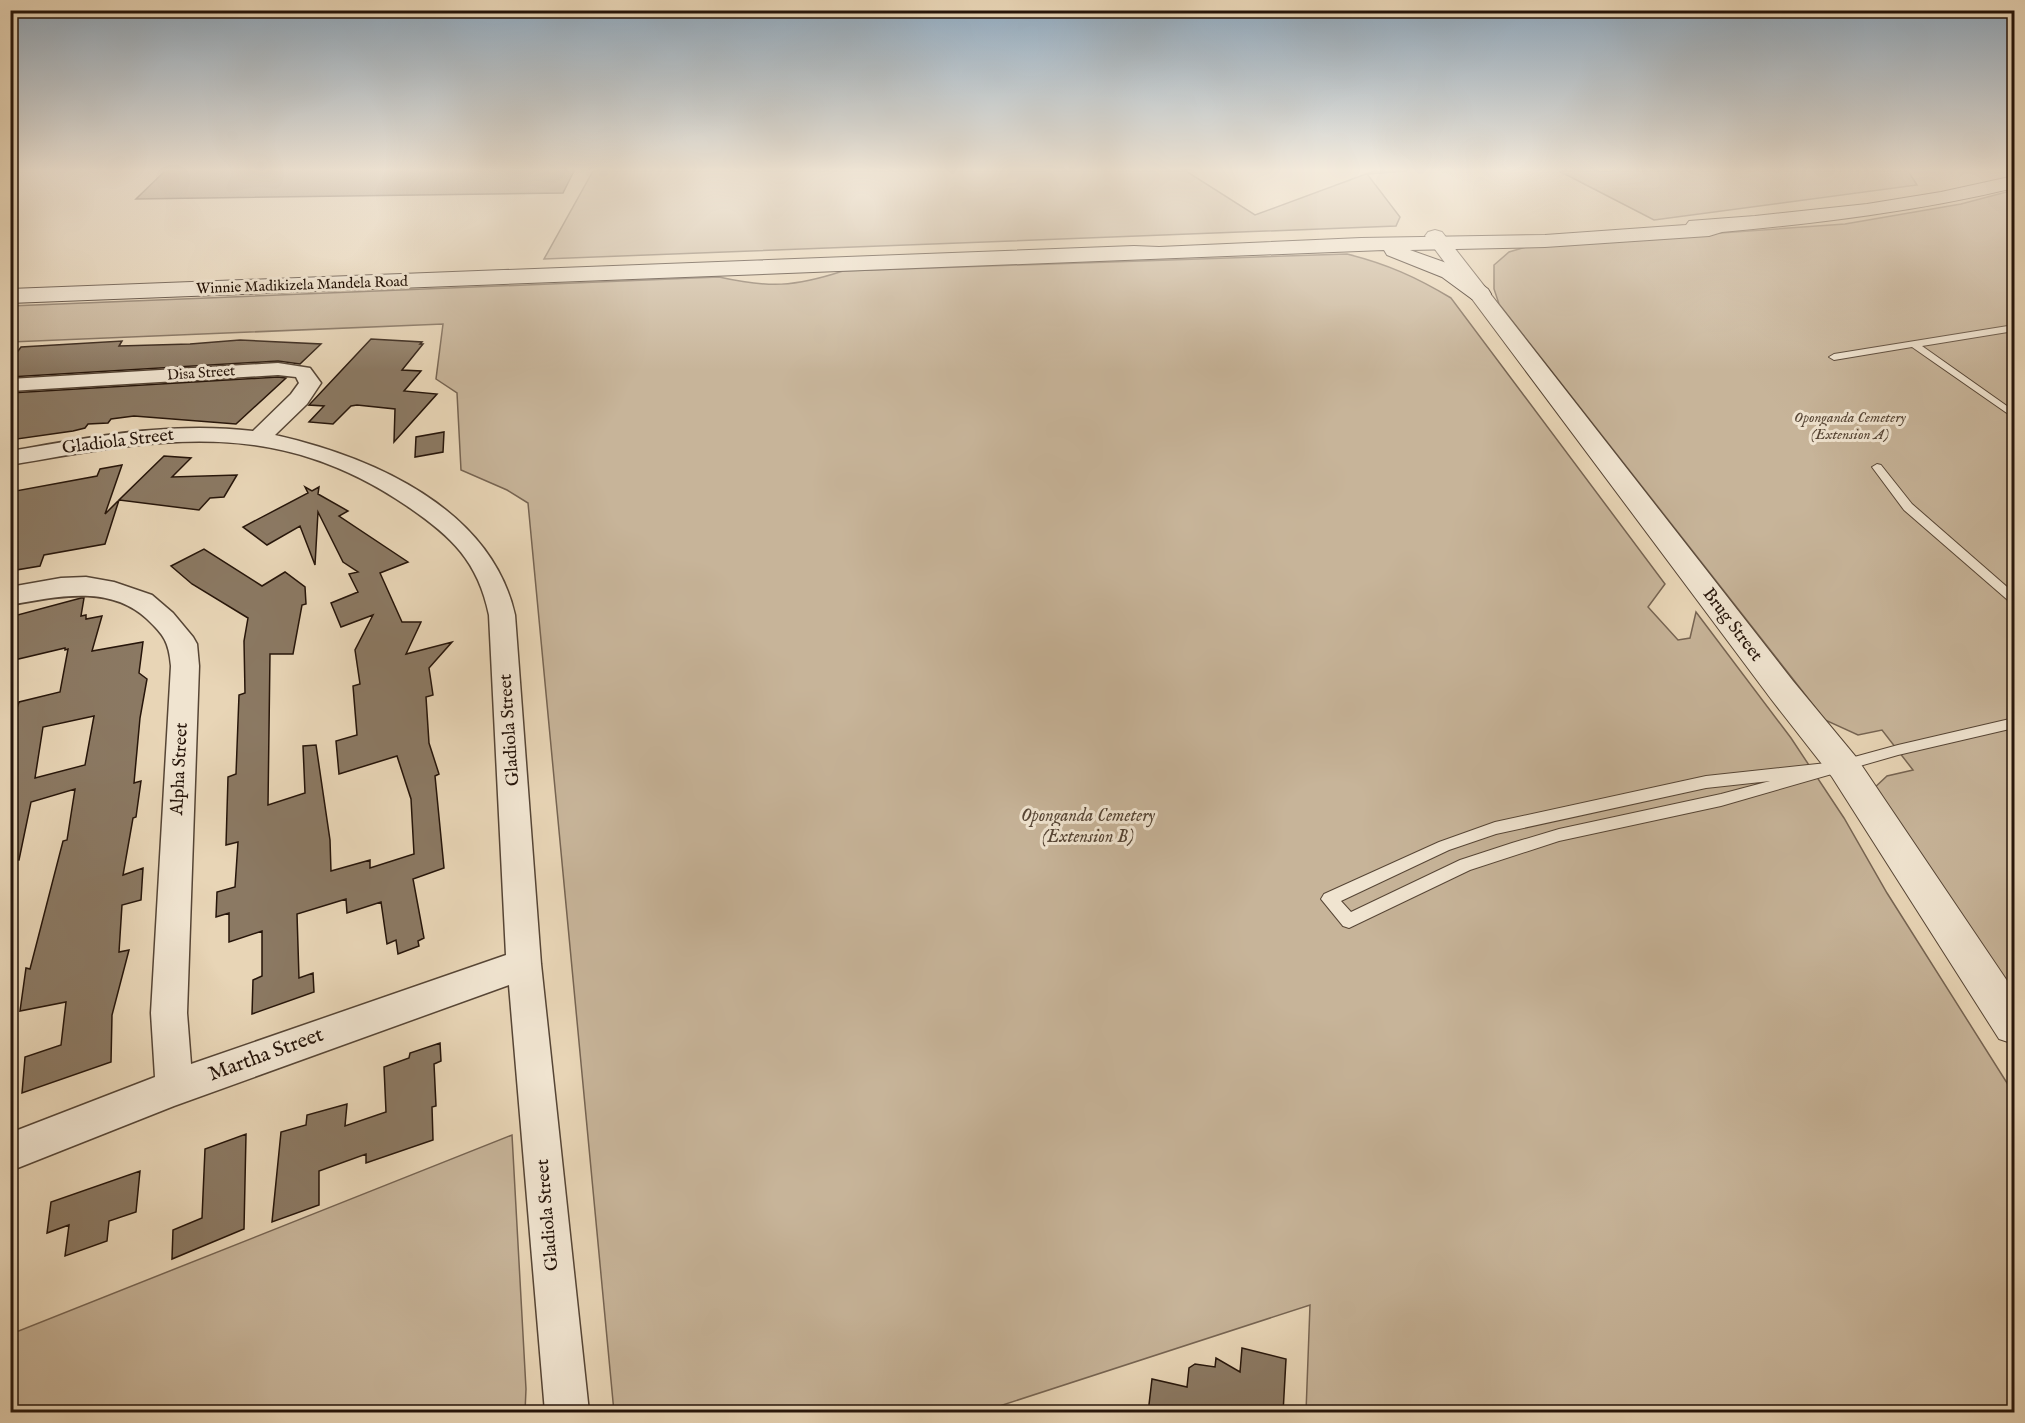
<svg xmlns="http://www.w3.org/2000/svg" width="2025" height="1423" font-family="'IM FELL English',serif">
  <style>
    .green { fill: #c7b499; stroke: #766452; stroke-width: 1.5 }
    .building { fill: #8b7963; stroke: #26150a; stroke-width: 1.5; fill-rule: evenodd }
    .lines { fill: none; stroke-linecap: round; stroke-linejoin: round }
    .service-casing { stroke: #564535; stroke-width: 2 }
    .minor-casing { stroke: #564535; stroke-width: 3 }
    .tertiary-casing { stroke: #564535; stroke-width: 2 }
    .secondary-casing { stroke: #26150a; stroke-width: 2 }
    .service { fill: #f0e4d0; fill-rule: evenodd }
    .minor { fill: #f0e4d0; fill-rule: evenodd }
    .tertiary { fill: #f0e4d0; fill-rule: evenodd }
    .secondary { fill: #f0e4d0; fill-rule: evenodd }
    .labels { text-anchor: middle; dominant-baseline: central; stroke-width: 6; stroke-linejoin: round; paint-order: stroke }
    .far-street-label { font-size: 15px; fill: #26150a; stroke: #f0e4d0 }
    .far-park-label { font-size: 15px; font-style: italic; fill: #564535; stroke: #f0e4d0 }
    .street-label { font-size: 18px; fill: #26150a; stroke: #f0e4d0 }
    .park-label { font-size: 18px; font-style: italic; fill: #564535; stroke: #f0e4d0 }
    .near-street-label { font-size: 21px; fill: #26150a; stroke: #f0e4d0 }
  </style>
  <rect width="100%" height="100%" fill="#e8d5b6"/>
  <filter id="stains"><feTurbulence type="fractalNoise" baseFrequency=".00333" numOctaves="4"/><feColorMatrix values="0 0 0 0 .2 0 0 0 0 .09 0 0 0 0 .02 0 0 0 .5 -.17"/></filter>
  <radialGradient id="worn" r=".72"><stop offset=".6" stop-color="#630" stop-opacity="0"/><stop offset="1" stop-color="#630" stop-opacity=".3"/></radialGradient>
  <!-- green -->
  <path class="green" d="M593,171h593l69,44 119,-44h33l-40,3 33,43 -4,9 -852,33z
    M1559,171h349l9,14 -263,35z
    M2014,190v810l-142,-210 15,-14 26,-6 -31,-40 -24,5 -33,-15 -326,-416 -5,-15v-24l15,-13 17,-5 319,-23 116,-20z
    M1347,254c40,10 69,23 104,44l214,286 -17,23 30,33 12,-2 6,-26 95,126 53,80 43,75 127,201v318h-708l4,-107 -329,107h-367l-86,-909 -21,-13 -46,-20 -4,-77 -21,-14 7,-55 -432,18 -1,-36 709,-29c50,11 75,10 124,-6z
    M512,1135l14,254 -1,23h-514v-78z"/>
  <!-- building -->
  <path class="building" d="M165,171h409l-11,22 -427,6z
    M371,339l51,3 -2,2h3l-21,26 19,1 -17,20 33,3 -43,48 1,-33 -38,-4 -6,1 -18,18 -24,-2 15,-16 -15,-1z
    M240,340l81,4 -21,20 -22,-3 -268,16v-22h5l6,-8 101,-6 -3,5 71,-2z
    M278,377l8,1 -50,46 -102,-8 -23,3 -3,4 -20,1 -3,4 -12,3 -63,9v-47z
    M444,432l-1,20 -28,5 1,-20z
    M164,456l27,2 -19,19 65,-2 -13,22 -14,1 -11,12 -80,-10z
    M122,465l-17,49 14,-14 -14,44 -61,11 -4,11 -30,5v-79l87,-16 3,-7z
    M305,487l7,4 7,-4 -1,7 30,17 -9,5 69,46 -28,11 22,49h19l-15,32 46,-12 -23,26 4,27 -7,2 3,46 10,31 -4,2 9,92 -31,11 11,59 -6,3 1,5 -21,8 -2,-14 -9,4 -6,-42 -34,11 -1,-14 -49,15 2,64 14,-5 1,19 -62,22 1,-34 9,-4v-45l-33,11v-29l-13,4 1,-25 18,-5 3,-45 -12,3 2,-68 8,-3 3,-79 6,-2 -1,-52 4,-23 -56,-34 -21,-18 33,-17 58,37 23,-14 20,15 1,17 -4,1 -9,49h-23l-2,151 37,-12 -2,-47 13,-1 14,95 1,31 39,-11v8l44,-14 -3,-55 -14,-43 -58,18 -3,-33 21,-6 -4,-49 7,-2 -5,-34 18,-35 -32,12 -10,-24 27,-11 -9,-18 9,-2 -15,-10 -25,-50 -3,53 -15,-39 -33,19 -24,-18 65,-34z
    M81,598h3l-3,18 5,-1v4l16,-3 -10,35 51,-9 -4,31 8,6 -7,39 -6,65 7,-2 -5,36 -3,1 -10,57 20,-7 -2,32 -19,5 -3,47 10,-2 -17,65 -1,47 -89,31 3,-36 36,-12 5,-43 -46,9 6,-43 4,1 33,-128 4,-1 8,-51 -44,13 -12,58 -9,-1v-127l2,-8 7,-22 41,-10 8,-43 -3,1v-2l-55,13v-44zM94,716l-9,49 -50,13 8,-51z
    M440,1043l1,18 -7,3 2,42 -4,1 1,33 -67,23v-9l-47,17v34l-47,17 9,-90 25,-7 1,-10 40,-11 -2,22 41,-14 -2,-45 25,-9 1,-5z
    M246,1134l-2,95 -72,30 1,-29 29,-12 3,-69z
    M140,1171l-4,41 -27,9 -2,20 -42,15 4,-31 -22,8 4,-31z
    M1242,1348l44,11 -3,54h-135l4,-34 35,8 2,-19 6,-4 20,3 1,-9 24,14z"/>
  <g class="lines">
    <!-- service casing -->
    <g class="service-casing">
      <path id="service" d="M2014,325v6l-92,15 92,65v7l-102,-71 -78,13 -5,-3 5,-3z
        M1877,464l4,1 31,39 102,89v10l-4,-1 -106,-92 -32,-43z
        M2014,718v10l-116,27 -177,51 -162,35 -89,29 -121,58 -6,-2 -22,-27 3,-5 115,-52 56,-20 211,-46 130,-14 62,-17zM1770,781l-49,13 -162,35 -47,14 -52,17 -109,52 -10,-11 108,-51 47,-16 210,-46z"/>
    </g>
    <!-- minor casing -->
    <g class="minor-casing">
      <path id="minor" d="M278,363l32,5 11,15 -14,21 -32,31c97,22 216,73 240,180l26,349 48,448h-44l-36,-427 -335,121 -164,65v-38l145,-56 -4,-64 20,-347c-2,-24 -7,-31 -24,-47 -38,-35 -90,-22 -137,-14v-18l51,-9 25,-1 28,5 38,13 21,18 20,24 4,7 2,22 -12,347 4,51 315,-109 -17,-340c-11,-54 -38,-79 -82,-109 -134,-91 -249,-67 -397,-41v-14c82,-14 160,-30 243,-20l38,-37 8,-11 -3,-6 -18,-2 -268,16v-12z"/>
    </g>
    <!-- tertiary casing -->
    <g class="tertiary-casing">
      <path id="tertiary" d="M1435,230l7,2 351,449 63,76 158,234v53l-15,-5 -167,-262 -61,-78 -343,-459 -3,-4 3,-4z"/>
    </g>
    <!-- secondary casing -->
    <g class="secondary-casing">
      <path id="secondary" d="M2014,176v12c-96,23 -193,35 -292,44l-13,4 -164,11 -135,3 48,17 30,22 3,5 -3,5 -8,2 -8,-2 -30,-22 -55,-22 -3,-5 -1374,53v-14l1124,-43 25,1 202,-9 184,-3 141,-10 3,-4 66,-5 112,-12 74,-12z"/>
    </g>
    <!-- service -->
    <use href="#service" class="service"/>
    <!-- minor -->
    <use href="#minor" class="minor"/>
    <!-- tertiary -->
    <use href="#tertiary" class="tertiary"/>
    <!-- secondary -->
    <use href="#secondary" class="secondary"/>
  </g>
  <!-- sky -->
  <linearGradient id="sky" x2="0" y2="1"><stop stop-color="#8da7bd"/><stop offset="0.46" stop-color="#f5ecde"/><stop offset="1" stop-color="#f5ecde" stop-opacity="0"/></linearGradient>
  <rect width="2025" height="370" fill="url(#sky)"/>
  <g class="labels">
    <!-- far-street labels -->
    <g class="far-street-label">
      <text transform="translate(302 285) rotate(-2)">Winnie Madikizela Mandela Road</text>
      <text transform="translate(201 373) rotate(-4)">Disa Street</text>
    </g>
    <!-- far-park labels -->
    <g class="far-park-label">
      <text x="1850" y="417">Oponganda Cemetery<tspan x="1850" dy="17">(Extension A)</tspan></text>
    </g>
    <!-- street labels -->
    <g class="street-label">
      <text transform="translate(118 442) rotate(-7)">Gladiola Street</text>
      <text transform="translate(1732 625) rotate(53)">Brug Street</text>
      <text transform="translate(510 730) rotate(-94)">Gladiola Street</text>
      <text transform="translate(180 769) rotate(-87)">Alpha Street</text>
      <text transform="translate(548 1215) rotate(-95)">Gladiola Street</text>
    </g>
    <!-- park labels -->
    <g class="park-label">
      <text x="1088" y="816">Oponganda Cemetery<tspan x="1088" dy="21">(Extension B)</tspan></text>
    </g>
    <!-- near-street labels -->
    <g class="near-street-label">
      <text transform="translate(266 1055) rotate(-20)">Martha Street</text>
    </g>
  </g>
  <!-- margin -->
  <rect width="2025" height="1423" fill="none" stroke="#e8d5b6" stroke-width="36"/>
  <rect x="12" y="12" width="2001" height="1399" fill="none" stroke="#26150a" stroke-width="3"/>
  <rect x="18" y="18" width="1989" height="1387" fill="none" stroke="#26150a" stroke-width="1.5"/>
  <rect width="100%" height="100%" filter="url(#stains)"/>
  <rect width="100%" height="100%" fill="url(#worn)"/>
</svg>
